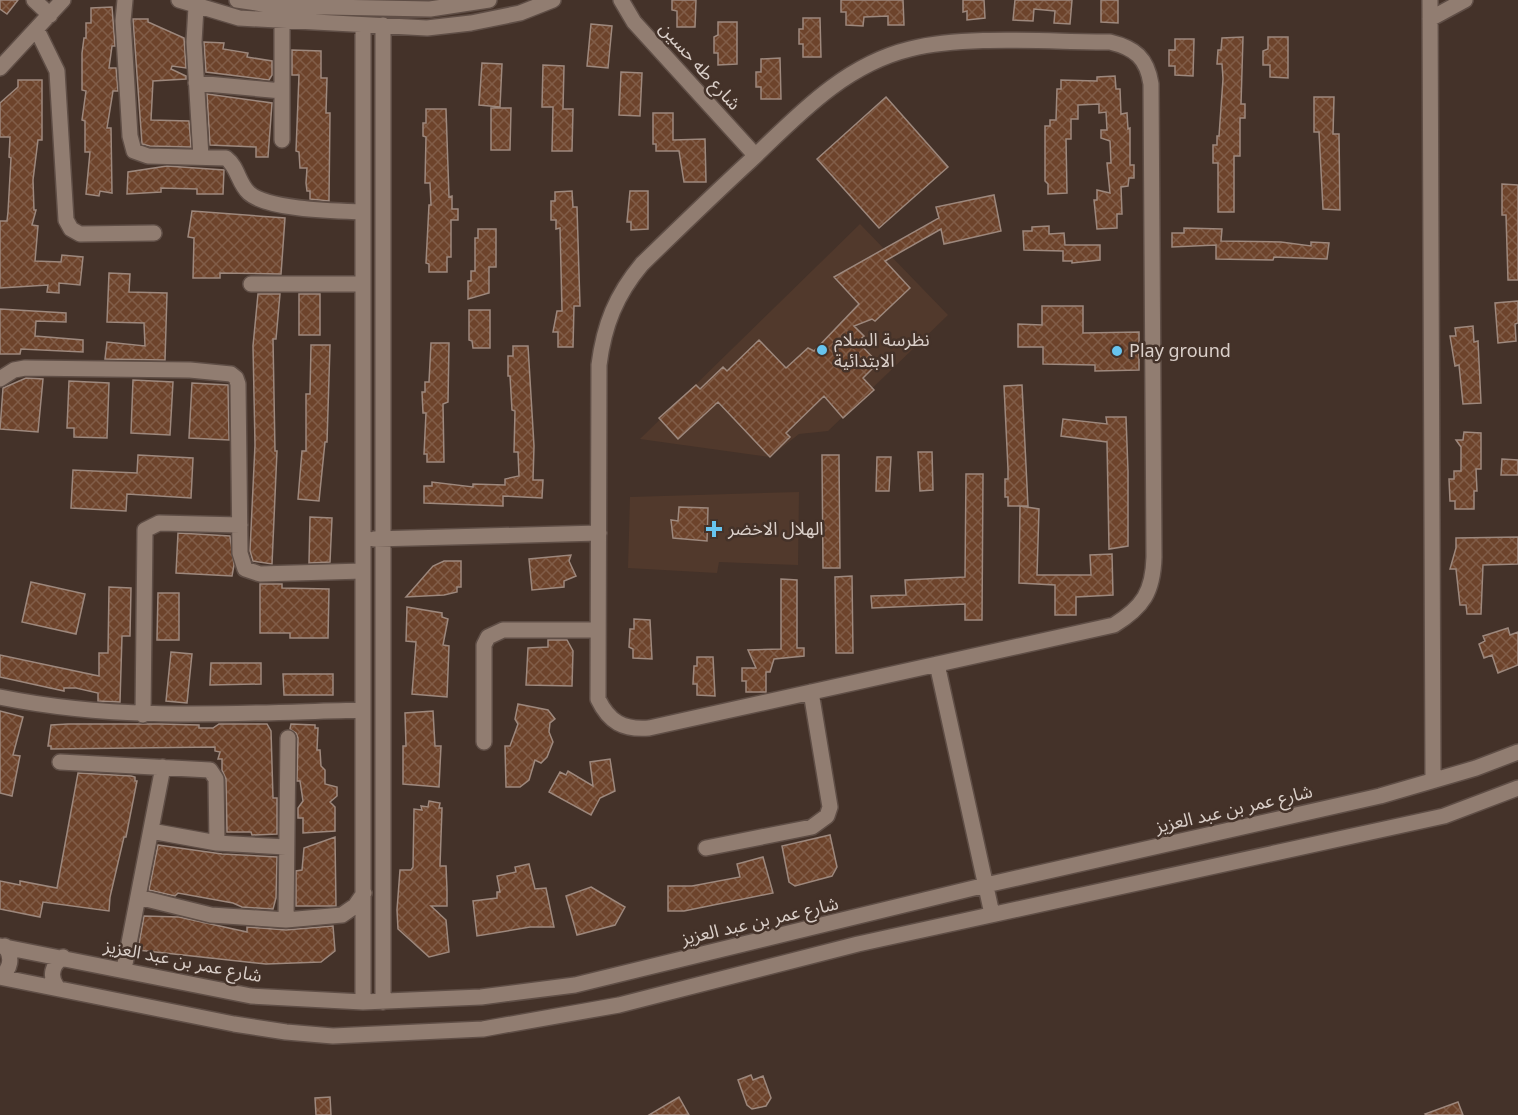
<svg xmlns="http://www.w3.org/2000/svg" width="1518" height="1115" font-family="Georgia,'Noto Sans Arabic',serif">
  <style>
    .built { fill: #51392c }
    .building { fill: url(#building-cross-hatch); stroke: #9d887d; stroke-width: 1.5 }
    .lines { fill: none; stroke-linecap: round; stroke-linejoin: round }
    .minor-casing { stroke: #5f4e46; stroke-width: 18 }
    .minor { stroke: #917d71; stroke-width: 15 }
    .poi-dot { fill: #67c4ef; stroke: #443229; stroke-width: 2 }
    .labels { text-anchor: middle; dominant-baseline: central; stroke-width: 5; stroke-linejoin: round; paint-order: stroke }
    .street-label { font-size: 18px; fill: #dacfc9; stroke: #443229 }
    .poi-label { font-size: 18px; fill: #dacfc9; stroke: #443229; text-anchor: start }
  </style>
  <defs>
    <pattern id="building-cross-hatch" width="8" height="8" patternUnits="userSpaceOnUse" patternTransform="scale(1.5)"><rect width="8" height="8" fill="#6d432b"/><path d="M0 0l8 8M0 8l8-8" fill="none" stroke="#815d48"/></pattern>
  </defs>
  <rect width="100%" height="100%" fill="#443229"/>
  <!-- built -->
  <path class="built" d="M860,224l88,91 -120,116 -29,3 -29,23 -130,-18z
    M799,492l-1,73 -79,-3 -2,11 -89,-5 2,-71z"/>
  <!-- building -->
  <path class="building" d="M0,0h18l-11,14 -7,-5z
    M672,0h24l-1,27h-18v-16l-5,-1z
    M841,0h62l1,25h-16v-9l-24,1 -1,9 -17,-1v-13h-5z
    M963,0h21l1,18 -18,2v-9l-4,1z
    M1015,0h57l-2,24 -16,-1 1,-12 -21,-2 -1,12 -20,-1z
    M1101,0h17v23l-17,-1z
    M112,7l3,39h-3l-3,22h7l2,23h-5l-6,37h4l1,65 -12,-2 -1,5 -13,-2 4,-42h-5v-31l-3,-1 4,-29 -4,-1v-37l2,-15h2v-15h5v-15z
    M803,18h17l1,39h-18v-13h-4v-15h4z
    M133,19h15v3l36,16 2,30 -14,-2 -1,3 15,7v3l-33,2 -2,39 38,1 2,26 -41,-1 -8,-2z
    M718,22h19v42l-19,1v-12h-4v-16l4,-2z
    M591,24l21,2 -4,42 -21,-2z
    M1243,37l-2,67h4v14h-5v38h-6v56h-16v-49h-5v-18h4v-9h2l4,-57 -1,-15h-5l1,-14h3l1,-12z
    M1268,37h20v41l-18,-1v-12h-7v-14l5,-2z
    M1175,39h19l-1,37 -18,-1v-9h-6v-16h6z
    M204,42l20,1 -1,6 25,4 -1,4 25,4v14l-3,5 -63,-8z
    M292,50l29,1v27h6l-1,35h4l-1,88 -19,-2v-8h-3l-1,-8 1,-15h-7l-1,-16 -3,-1 3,-76h-7z
    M780,58l1,41h-20v-12h-5v-15h5v-13z
    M482,63l20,1 -2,43 -21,-2z
    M543,65l21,1 -1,43h10l-1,42h-20l1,-44h-11z
    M621,72l21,1 -2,43 -21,-1z
    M1115,76l1,13h4l1,25 6,-1 1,16 2,-1v37h4v13h-5l-1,8 -7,1 1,27h-5v14l-20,1 -3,-29h3v-10l13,3 -3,-30h4l-1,-22 -9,-3v-8h6l-1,-18 -7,1v-9l-21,1v14h-7v20h-5l1,54 -19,1v-10l-3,-3v-55h5v-6h6l1,-31h4v-9l36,1v-4z
    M18,80h24v60h-4l-5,40 1,30h2l-4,15 6,1 -3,35 26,1 1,-7 21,2 -3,28 -21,-2v10l-12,-1 1,-7 -48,3v-67h7l1,-9 3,-54 -2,-1 1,-20h-10v-34l18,-16z
    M207,94l65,9 -4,54h-12v-10l-46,-2z
    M886,97l62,70 -69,61 -62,-69z
    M1314,97h20l-1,37h6l1,76 -17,-1 -4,-77h-5z
    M491,108h20l-1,42h-19z
    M426,109h20l3,88 3,-1v13h6v11h-7v37h-4v15h-18v-8l-3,-1 3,-58h2l-1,-22h-5l1,-46 -3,-1v-13h3z
    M653,113h20v27l32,-1 1,43h-22l-5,-31h-23v-7h-3z
    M167,166l57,4 -1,24h-26v-5l-36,-1v4l-34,2 1,-22z
    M1502,184l16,1v95h-10l-2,-65h-4z
    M572,191l1,16h4l3,99h-6l-1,41h-15v-15h-5l4,-21h5l-2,-83 -4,1v-9h-5v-19h4v-9z
    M630,191h18v38l-17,1v-8h-4z
    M994,195l7,36 -57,13 -3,-15 -56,32 25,27 -35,33 -3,-2 -18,7 10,10 -6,6 20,21 -15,15 11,12 -31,28 -19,-22 -38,37 4,4 -20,20 -52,-55 -40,37 -19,-21 37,-33 4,4 23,-22 4,4 32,-31 27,28 22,-20 6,3 45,-47 -25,-27 105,-59 -3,-11z
    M192,211l93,7 -4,56 -61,-1v5h-27l1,-40 -6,-1z
    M1049,226v8l15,-1 1,12h35v15l-28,3v-2h-9v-10l-39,-1 -1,-19h9v-4z
    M1184,228l38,1 -1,12 60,1 30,4v-4l18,1 -2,16 -53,-2 -1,3 -57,-1v-14l-44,2v-14h12z
    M478,229h18v38h-7v26l-21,6v-18h3v-10h4v-33h3z
    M109,273l21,1 -1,18 38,1 -2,67 -60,-1 2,-17 38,4 -1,-23 -37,-1z
    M258,294h22l-4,45h-3l2,112h2l-5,113 -19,-3 -3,-10 5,-106 -2,-99z
    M299,294h21v41h-21z
    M1518,301v22l-3,1 1,17 -18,2 -3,-40z
    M1042,306h41v27l56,-1v38l-44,1v-6l-52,-1v-17h-25v-23l24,1z
    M0,309l66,4v9l-30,-1 -1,15 48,4v12l-62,-3 -1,5h-20z
    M469,310h21v38h-17l-1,-7 -3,-1z
    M1473,326l1,16 4,-1 3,62 -18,1 -4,-39 -4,1 -5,-30h6l-1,-8z
    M431,343h18l-1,59 -5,2 1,58h-17v-8h-3l2,-41h-3l-1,-21h3v-10h4z
    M311,345h19l-3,97h-2l-6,59 -21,-2 4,-48h4v-57h4z
    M513,346h15l6,100 -1,34h10l-1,18 -39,-2v10l-79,-3v-17h8v-4l41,5v-3l32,1v-6l14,-3 -1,-24h-4l1,-41 -3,-1 -2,-34h-2v-20h5z
    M26,378l17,1 -5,53 -38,-3 3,-41z
    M133,380l40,2 -3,53 -39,-2z
    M69,381l40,2 -2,55 -33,-1v-9h-7z
    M192,383l36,2 1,55 -40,-2z
    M1022,385l6,121h-20v-9h-3v-18h3v-10l-4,-83z
    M1106,417h20l2,54v75l-19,3 -2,-107 -46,-6 2,-17 44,5z
    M1464,432l17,1v36h-5l1,22h-3v18h-19v-8h-5l-1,-22h5v-8h7v-24l-5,-7h7z
    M918,452h14l1,38 -13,1z
    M138,455l55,3 -2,40 -64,-4 -1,17 -55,-3 2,-38 64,3z
    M822,455h17l1,113h-17z
    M877,457h14l-2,34h-13z
    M1502,459l16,1v15h-17z
    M966,474h17l-1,146h-17v-16l-93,4 -1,-12 35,-1 -1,-15 60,-3z
    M1020,506l19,3 -2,66h54l-1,-20 22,-1 1,41 -37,2v18h-21v-30l-36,-2z
    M679,507l29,1 -1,33 -34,-3 -2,-18 7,1z
    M310,517l22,1 -2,44 -21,1z
    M178,533l52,3 4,29 -2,11 -56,-3z
    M1518,537v27l-35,1 -2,49h-14l-1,-9h-6l-4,-36h-6l6,-21v-10z
    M571,555l-2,6 7,15 -12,5v6l-32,3 -3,-31z
    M444,561h17v26h-4v5l-13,3 -38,2 27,-31z
    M852,576l1,77h-17l-1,-76z
    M781,579l16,1v68h7v8l-30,3 -4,13h-4v20h-20v-11h-4v-13h14l-8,-18 33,-1z
    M31,582l54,12 -9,40 -54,-12z
    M260,584h22v4l47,1 -1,49h-38v-5h-30z
    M109,587l22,1 -1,48h-8l-2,66 -22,-1v-8l-22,-5h-12v3l-64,-14v-22l99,21v-23h9z
    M158,593h21v47h-22z
    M407,607l35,6v4l6,2 -5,26 6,1 -2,51 -35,-3 4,-52 -10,-1z
    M634,619l16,1 2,39 -19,-1v-9l-4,-2 1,-18h4z
    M1508,628l2,7 8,-3v33l-20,8 -6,-18 -8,3 -5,-14 6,-3 -2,-5z
    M548,640h19l6,11 -1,35 -46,-1 2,-37 20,-1z
    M171,652l21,2 -5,49 -21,-2z
    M697,657h16l2,39 -18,-1v-11h-4l1,-18h3z
    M211,663h50v21l-51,1z
    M283,674h50v21h-49z
    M518,704l30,6 7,9 -5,4 -1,9 4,10 -6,15 -6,6 -6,-3 -6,20 -9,7h-14l-1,-41h5l8,-22 -3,-5z
    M0,711l23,6 -10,38 7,1 -8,40 -12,-3z
    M433,711l2,35h6l-2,41 -36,-3v-38h3l-1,-33z
    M68,724h92l39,1v3h14l6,-4h48l4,7 2,67h4v36l-25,1 -1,-3h-24l-1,-53 -4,-9v-11h-4l2,-7 -5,-1v-4l-164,2v-3h-3l3,-21z
    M291,724l24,1v3h3l-1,22h3l1,16 4,4v14l12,3v9l-7,6 5,5v24l-32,2v-15h-5v-10l5,-7 -3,-20h-3l1,-43 -2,-5 -6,-4z
    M610,759l5,32 -15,7 -9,17 -42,-23 11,-20 6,3 2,-4 25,15 -3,-24z
    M78,773l53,3 4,1v4h2l-11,56h-2l-14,60 -1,14 -66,-9 -3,15 -40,-8v-28l20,4v-4l37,7z
    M429,801l11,2 -1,5h3l-2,58h6l1,23v17h-16l15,14 3,32 -20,5 -31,-28 -1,-19 3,-40h11l2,-3 1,-58 8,1 -1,-4 7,1z
    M830,835l7,32 -5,9 -37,10 -6,-4 -7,-36z
    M335,837l1,69h-40v-35l6,-1 2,-22z
    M158,845l64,9 55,3 -1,41 -3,11 -31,-2 -9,-4 -55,-10 -3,3 -26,-6z
    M763,857l10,36 -89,18h-16v-25h24l48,-9 -3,-13z
    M529,864l6,25 11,-1 8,39h-24l-53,9 -4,-35 24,-3v-6h3l-3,-16 19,-4 -1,-5z
    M591,887l34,20 -10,18 -38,10 -11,-39z
    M144,916l35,1 68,15v-5l39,3 47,-4 2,25 -14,11 -55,2 -128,-14z
    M751,1075l2,5 10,-4 8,22 -5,8 -14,3 -5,-4 -9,-25z
    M330,1097l1,18h-15l-1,-17z
    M679,1097l10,18h-40z
    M1458,1102l5,13h-37l-1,-1z"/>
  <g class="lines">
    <!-- minor casing -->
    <g class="minor-casing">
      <path id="minor" d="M34,0l16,15
        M125,0l-2,21 7,115 4,15 14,5 78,2c12,9 12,25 23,35 19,17 88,18 114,19
        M179,0l60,18 188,10 44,-5 49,-10 33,-13
        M237,0l38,6 155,3 59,-9
        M621,0l13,22 121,133
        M1430,0l3,780
        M196,7l-2,35 7,115
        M1430,19l35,-19
        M37,30l20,41 9,149 5,9 9,5 74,-1
        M1110,42c25,6 37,16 41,42l3,473c-1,35 -11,50 -40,68l-465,103c-26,2 -40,-6 -51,-29l1,-334c5,-40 17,-70 43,-101 36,-35 72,-70 109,-104 47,-45 93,-95 159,-111 57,-14 139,-7 200,-7z
        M0,68l63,-68
        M196,83l86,8
        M282,140v-118
        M251,284h112
        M0,379l14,-9 11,-2 165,2 41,4 5,4 2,6 2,169 5,16 15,5 103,-3
        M374,539l225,-6
        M937,664l55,250
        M0,697c123,25 239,16 363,13
        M143,715l2,-185 14,-7 81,2
        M484,742v-97l4,-8 15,-7h95
        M60,762l150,8 6,9 1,64
        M151,831l66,12 69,4
        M706,848l106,-21 15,-11 3,-9 -19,-115
        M138,897l73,18 75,5 56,-5 13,-9 9,-13
        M286,920l2,-182
        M0,946l251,50 112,6 118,-5 94,-12 411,-100 394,-89 96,-28 42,-16
        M124,969l39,-202
        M0,977l234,47 52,8 47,4 150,-7 136,-24 239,-61 586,-128 74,-28
        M0,977c11,-8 13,-19 5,-31
        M57,987c-8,-11 -5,-22 6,-30
        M363,1002v-977
        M383,1002v-977"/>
    </g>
    <!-- minor -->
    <use href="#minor" class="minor"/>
  </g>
  <!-- markers -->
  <g class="poi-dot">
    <circle cx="822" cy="350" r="6"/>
    <circle cx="1117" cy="351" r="6"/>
    <path d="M711 520h6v6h6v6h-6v6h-6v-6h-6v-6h6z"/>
  </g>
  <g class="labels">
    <!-- street labels -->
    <g class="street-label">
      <text transform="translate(700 66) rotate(48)">شارع طه حسين</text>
      <text transform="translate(1234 809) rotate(-13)">شارع عمر بن عبد العزيز</text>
      <text transform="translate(760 921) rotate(-13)">شارع عمر بن عبد العزيز</text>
      <text transform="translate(183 961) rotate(11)">شارع عمر بن عبد العزيز</text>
    </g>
    <!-- poi labels -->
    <g class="poi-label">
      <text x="834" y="340">نظرسة السلام<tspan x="834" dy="21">الابتدائية</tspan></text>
      <text x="1129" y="351">Play ground</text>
      <text x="728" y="529">الهلال الاخضر</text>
    </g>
  </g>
</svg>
